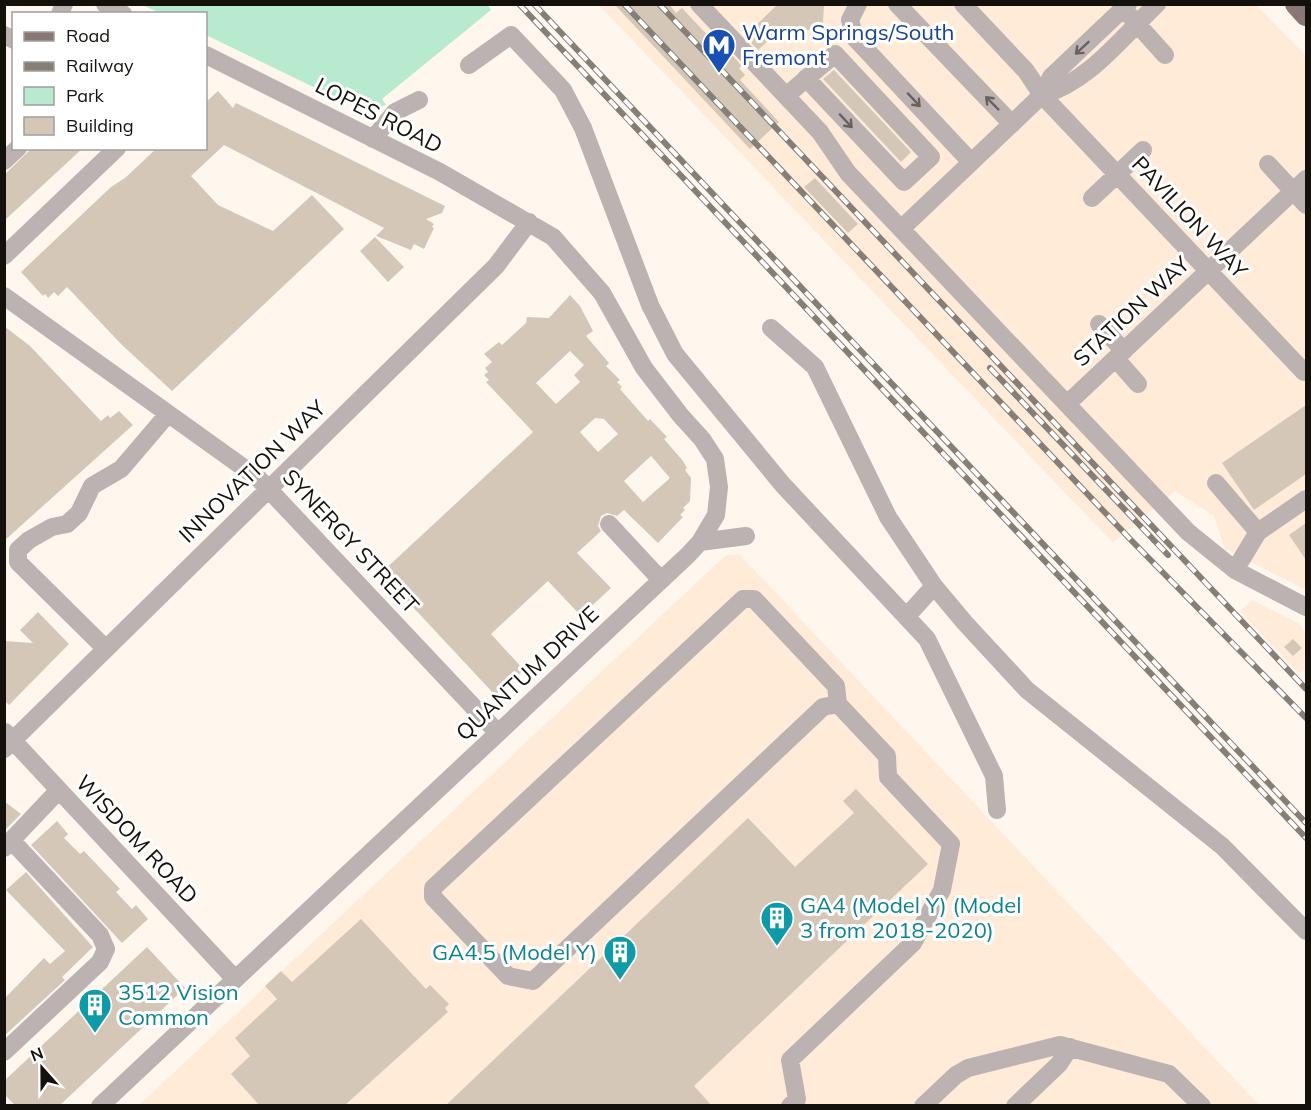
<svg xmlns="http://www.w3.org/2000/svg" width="1311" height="1110" font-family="Mulish,sans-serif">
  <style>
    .built { fill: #ffebd7 }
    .green { fill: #b7eacf }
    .building { fill: #d4c7b8; fill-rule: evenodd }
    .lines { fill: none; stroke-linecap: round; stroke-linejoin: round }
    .minor { stroke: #bbb2b1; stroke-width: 18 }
    .major { stroke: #887775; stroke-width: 22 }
    .rail-casing { stroke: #857f78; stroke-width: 6 }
    .rail { stroke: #fff; stroke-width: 4; stroke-dasharray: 11; stroke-linecap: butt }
    .oneway { stroke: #68615e }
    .labels { text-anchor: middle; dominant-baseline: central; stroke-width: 6; stroke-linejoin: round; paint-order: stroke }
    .transit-label { font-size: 22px; fill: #164399; stroke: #fff; text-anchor: start }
    .street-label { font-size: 22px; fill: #14100b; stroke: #fff }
    .culture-label { font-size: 22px; fill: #0d838f; stroke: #fff; text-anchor: start }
  </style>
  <rect width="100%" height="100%" fill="#fff7ee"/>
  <!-- built -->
  <path class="built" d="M599,5h657l50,51v534l-81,-41 -11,-33 -39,-25 -62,52z
    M739,554l520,551 -1121,1 588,-551z
    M1252,600l48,24 5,9 -1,36 -5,5 -59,-63z"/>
  <!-- green -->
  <path class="green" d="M487,4l4,6 -109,89 4,6 -21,7 -159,-77v-21l-45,-1 -19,-8z"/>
  <!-- building -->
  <path class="building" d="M614,4h55l7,9 6,-5 43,46 3,-3 14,15 -3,2 6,7 -5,5 39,42 -29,27z
    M778,4h46l-1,18 5,14 -14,-6 -33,-1 -23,21 -13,-14z
    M834,70l77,82 -10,10 -78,-83z
    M218,91l15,17 3,-5 209,103 -3,7 -16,6 8,5 -2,3 2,1 -10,21 -10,-5 -3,6 -35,-14 8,-8 -160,-83 -33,31 27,29 55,26 39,-36 32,34 -172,162 -50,-46 -55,-58 -9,9 -4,-4 -6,6 -3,-4 -2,2 -22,-24 90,-85 14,-9 32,-30h49v-46z
    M32,148h51l-79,73v-46z
    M815,178l43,46 -10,9 -44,-46z
    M375,237l29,30 -16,15 -28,-31z
    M570,295l10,11 13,25 -7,5 23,27 -3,3 14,14 -3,2 5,5 -2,2 28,32 2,-2 17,18 -3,2 19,22 4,7 -2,2 6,8 -1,23 -7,7 2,2 -5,5 3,2 -25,26 -34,-33 -7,6 -10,-3 -6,3 -3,10 3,5 -24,22 34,35 -30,28 -33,-35 -57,53 33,36 -29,25 -114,-122 152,-141 -47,-50 3,-2 -5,-5 4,-3 -3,-4 7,-6 -8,-8 15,-12 3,3 24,-22 1,-6 22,1zM570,351l14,14 -10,10 6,7 -24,22 -20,-21zM595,418l9,1 14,15 -20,18 -18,-20zM651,456l19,22 -27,24 -19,-21z
    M4,326l26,20 71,75 7,-6 2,3 9,-7 14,14 -129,116z
    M1306,405v69l-52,36 -32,-47z
    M1306,523v37l-17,-25z
    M38,612l31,32 -60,61 -5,-5v-59l29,2 -13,-13z
    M1293,639l9,9 -9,8 -9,-9z
    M856,789l72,75 -234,222 18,20h-267l303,-288 47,49 59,-54 -11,-12z
    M4,801l17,13 -17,17z
    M57,821l11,13 -4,4 16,16 4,-3 36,38 -4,3 16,17 4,-4 12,14 -26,24 -91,-98z
    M26,872l67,75 -31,30 3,3 -61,56v-37l40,-41 6,6 15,-13 -59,-61z
    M361,919l65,70 4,-4 19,19 -4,4 3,4 -104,94h-84l-29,-32 19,-18 -15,-18 42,-39 -12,-13 16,-15 11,11z
    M147,947l38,41 -126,118h-43l-12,-12v-13z"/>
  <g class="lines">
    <!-- minor -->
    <path class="minor" d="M105,4l18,10
      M699,4l121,128 28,41 340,359 47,38 71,37
      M858,4l-8,16 5,18 116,124
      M897,4l115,120
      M963,4l63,67 16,24 262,277
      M60,14l4,-10
      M1130,16l35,39
      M4,35l10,5
      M469,65l42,-30 52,55 20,38 67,177 25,49 108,131 144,154 67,137 3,34
      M1042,95c46,-12 81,-59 115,-91
      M786,96l49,-42 96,103 -27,25 -98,-104
      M373,139l22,-27 24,-12
      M4,161l14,-13
      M1268,164l38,41
      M1092,198l51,-48
      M901,229l141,-134 9,-18 77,-73
      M4,256l113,-108
      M4,296l254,182 240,255
      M1099,324l25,27
      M771,328l44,39 73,150 46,69 31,37 62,67 195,156 84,85
      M1116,359l22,25
      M1067,404l239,-225
      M1216,483l42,49 -23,38
      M609,524l52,56
      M1258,532l48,-33
      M700,542l46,-6
      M907,616l27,-30
      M106,649l-88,-87v-12l11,-10 23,-13 15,-3 12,-11 13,-27 29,-17 47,-55
      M5,732l230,247
      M4,749l492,-483 33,-44
      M4,848l55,-58
      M4,1052l96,-90 6,-13 -6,-14 -89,-95
      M100,1106l588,-551 12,-13 16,-27 3,-28 -4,-28 -13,-20 -21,-23 -37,-48 -42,-75 -49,-56 -113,-65 -234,-117
      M790,1106l7,-7 -7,-39 123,-117 29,-53 9,-46 -63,-67 -1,-21 -49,-52 -2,-18 -82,-87h-11l-310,289v9l75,79 25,5 290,-274 15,-3
      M923,1106l33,-31 12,-7 92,-23 109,29 33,32
      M1015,1106l44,-42 11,-17"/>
    <!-- major -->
    <path class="major" d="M1296,4l10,11"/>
    <!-- rail casing -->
    <g class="rail-casing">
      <path id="rail" d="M519,4l787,834
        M534,4l772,819
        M624,4l506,535 176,179
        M659,4l647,685
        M990,368l178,187"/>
    </g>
    <!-- rail -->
    <use href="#rail" class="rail"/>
  </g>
  <!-- one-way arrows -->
  <defs><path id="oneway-shaft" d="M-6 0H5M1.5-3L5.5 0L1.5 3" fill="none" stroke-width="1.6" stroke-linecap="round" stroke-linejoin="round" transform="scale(1.5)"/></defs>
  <g class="oneway">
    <use href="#oneway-shaft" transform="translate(1082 48) rotate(137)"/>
    <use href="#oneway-shaft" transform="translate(914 100) rotate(47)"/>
    <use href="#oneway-shaft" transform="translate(992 103) rotate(-135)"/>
    <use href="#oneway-shaft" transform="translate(846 121) rotate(47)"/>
  </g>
  <!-- icons -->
  <defs>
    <g id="metro-pin" transform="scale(1.725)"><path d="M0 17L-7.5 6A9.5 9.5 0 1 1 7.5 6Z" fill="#1a4fb4" stroke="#fff"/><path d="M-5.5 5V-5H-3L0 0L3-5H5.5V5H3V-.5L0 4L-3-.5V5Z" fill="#fff"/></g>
    <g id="building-pin" transform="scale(1.725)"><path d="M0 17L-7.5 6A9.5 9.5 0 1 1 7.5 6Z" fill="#0f9aa8" stroke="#fff"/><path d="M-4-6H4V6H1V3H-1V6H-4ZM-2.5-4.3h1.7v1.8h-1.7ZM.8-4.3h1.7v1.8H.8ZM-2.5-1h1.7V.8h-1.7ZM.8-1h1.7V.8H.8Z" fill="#fff"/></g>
  </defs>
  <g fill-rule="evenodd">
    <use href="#metro-pin" x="719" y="45"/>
    <use href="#building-pin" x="777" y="918"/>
    <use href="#building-pin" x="620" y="952"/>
    <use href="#building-pin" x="95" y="1005"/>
  </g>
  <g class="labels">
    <!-- transit labels -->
    <g class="transit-label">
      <text x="742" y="32">Warm Springs/South<tspan x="742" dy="25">Fremont</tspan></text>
    </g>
    <!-- street labels -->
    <g class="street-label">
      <text transform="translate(379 115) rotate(27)">LOPES ROAD</text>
      <text transform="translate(1190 217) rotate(47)">PAVILION WAY</text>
      <text transform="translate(1131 311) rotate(-43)">STATION WAY</text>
      <text transform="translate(252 471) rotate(-44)">INNOVATION WAY</text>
      <text transform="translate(351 541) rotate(47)">SYNERGY STREET</text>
      <text transform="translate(527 673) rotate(-43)">QUANTUM DRIVE</text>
      <text transform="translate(137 839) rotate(47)">WISDOM ROAD</text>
    </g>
    <!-- culture labels -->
    <g class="culture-label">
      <text x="800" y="905">GA4 (Model Y) (Model<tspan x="800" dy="25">3 from 2018-2020)</tspan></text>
      <text x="597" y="952" text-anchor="end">GA4.5 (Model Y)</text>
      <text x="118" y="992">3512 Vision<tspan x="118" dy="25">Common</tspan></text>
    </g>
  </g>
  <!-- border -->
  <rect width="1311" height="1110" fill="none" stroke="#14100b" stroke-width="12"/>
  <!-- legend -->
  <rect x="12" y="12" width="195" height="138" fill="#ffffff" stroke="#a19f9d" stroke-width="1.5"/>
  <rect x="24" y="32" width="30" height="9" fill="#887775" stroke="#a19f9d" stroke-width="1.5"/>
  <text x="66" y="42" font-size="18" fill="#14100b">Road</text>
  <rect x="24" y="62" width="30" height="9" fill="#857f78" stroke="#a19f9d" stroke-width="1.5"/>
  <text x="66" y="72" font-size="18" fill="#14100b">Railway</text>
  <rect x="24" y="87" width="30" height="18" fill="#b7eacf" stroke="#a19f9d" stroke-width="1.5"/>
  <text x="66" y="102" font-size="18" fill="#14100b">Park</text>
  <rect x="24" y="117" width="30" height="18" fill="#d4c7b8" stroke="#a19f9d" stroke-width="1.5"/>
  <text x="66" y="132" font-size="18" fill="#14100b">Building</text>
  <!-- north arrow -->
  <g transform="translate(42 1068) rotate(339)" stroke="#ffffff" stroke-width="4.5" paint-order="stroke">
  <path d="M0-4.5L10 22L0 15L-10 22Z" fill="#14100b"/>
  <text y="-9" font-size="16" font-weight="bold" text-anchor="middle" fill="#14100b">N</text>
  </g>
</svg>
